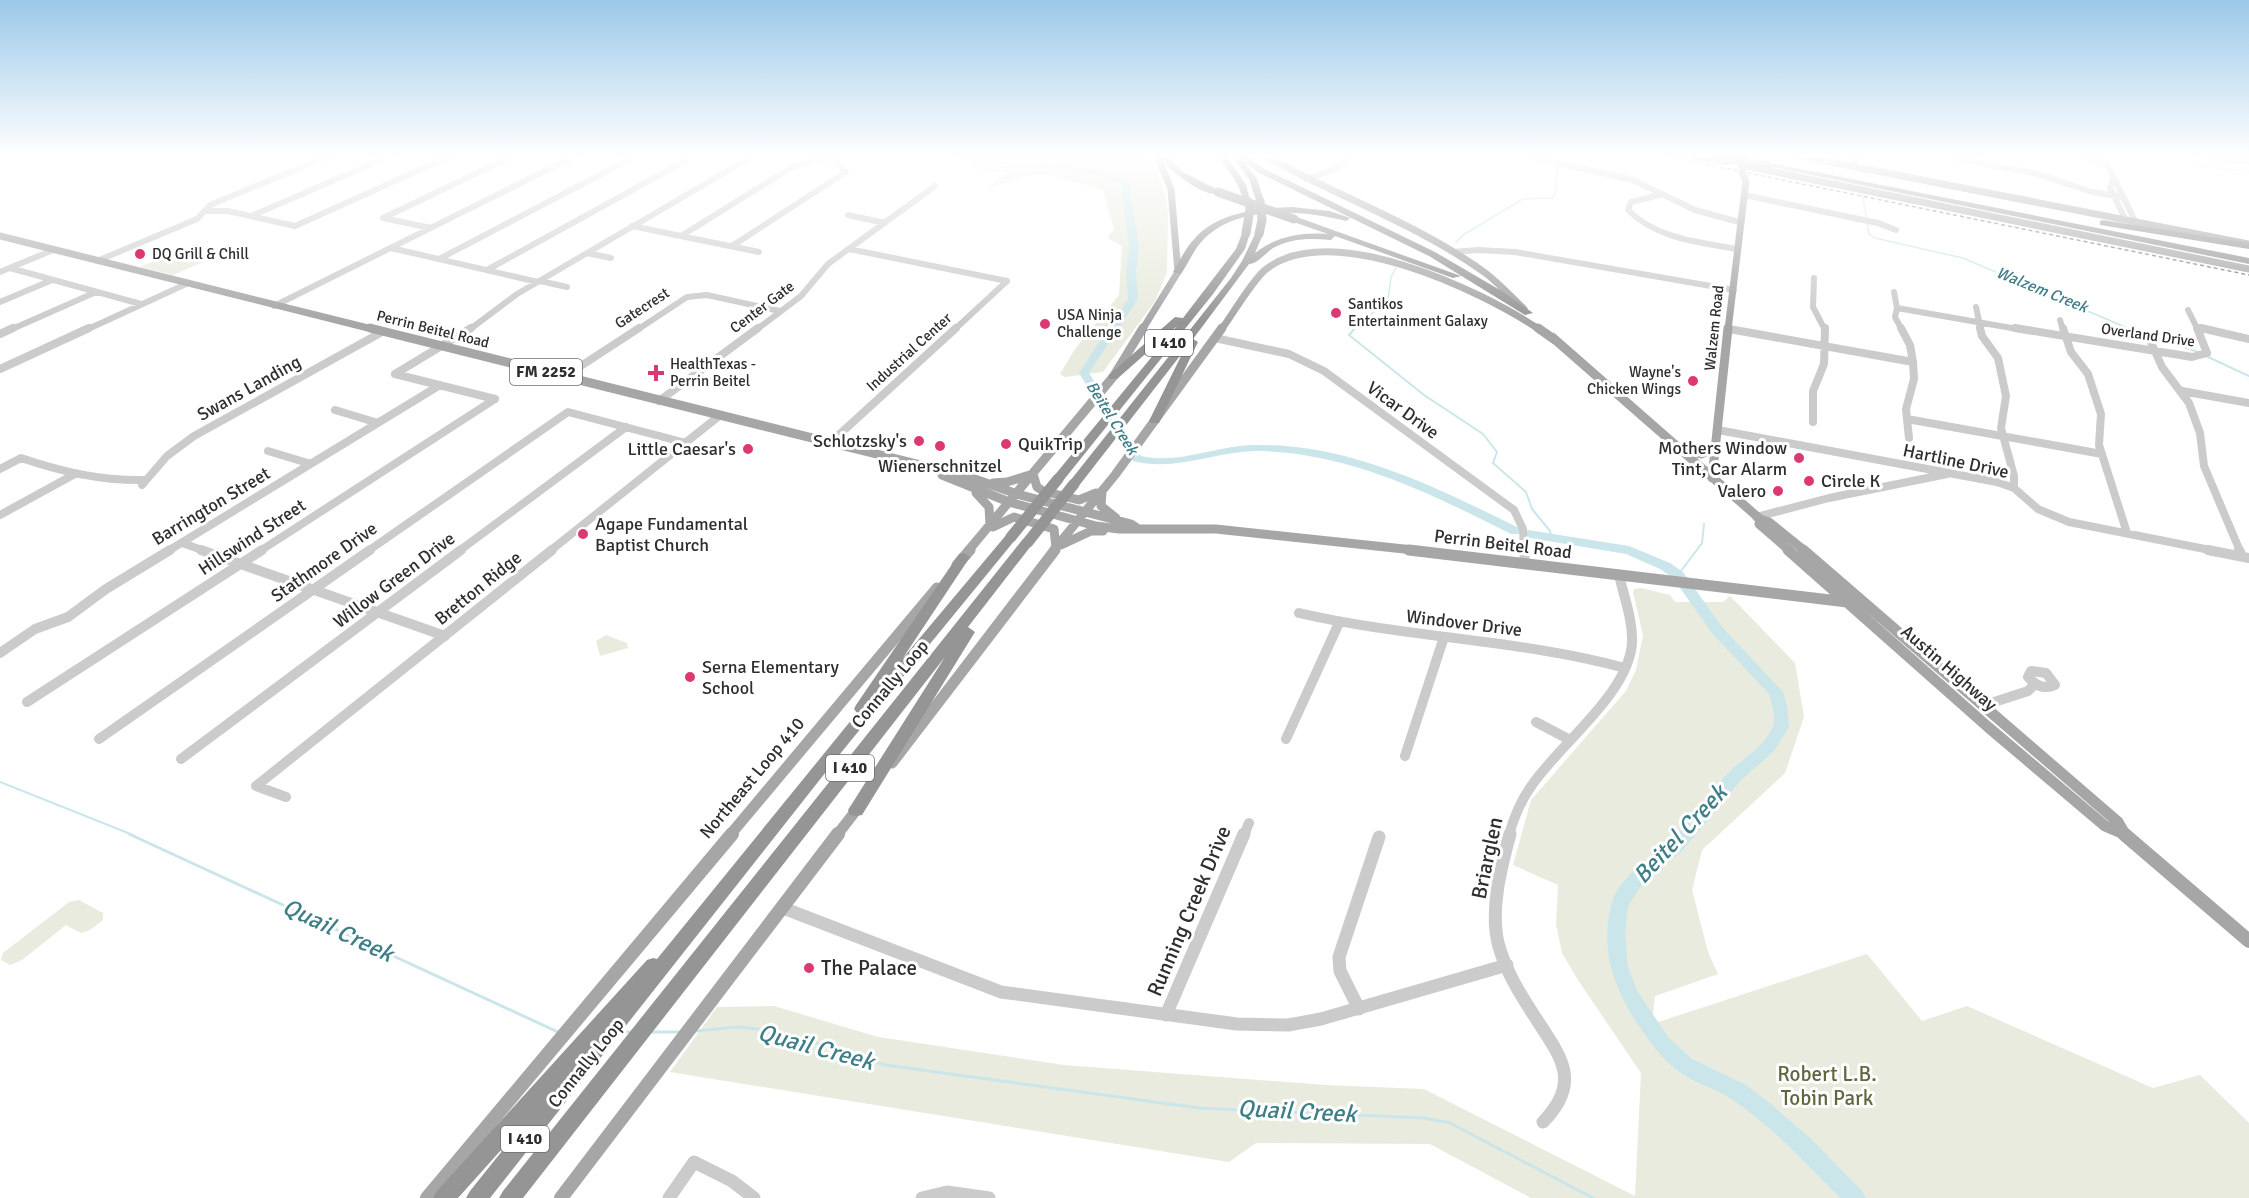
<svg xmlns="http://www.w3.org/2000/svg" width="2249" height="1198" font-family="Signika,sans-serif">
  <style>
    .green { fill: #e8ebdd }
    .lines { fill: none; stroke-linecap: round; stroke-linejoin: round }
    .stream-far2 { stroke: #cae6ea; stroke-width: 1.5 }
    .stream-far1 { stroke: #cae6ea; stroke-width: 2 }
    .stream { stroke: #cae6ea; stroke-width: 3 }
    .river { fill: #cae6ea; fill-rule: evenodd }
    .minor-far3 { stroke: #cbcbcb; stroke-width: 6 }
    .minor-far2 { stroke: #cbcbcb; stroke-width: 8 }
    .minor-far1 { stroke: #cbcbcb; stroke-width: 10 }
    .minor { stroke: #cbcbcb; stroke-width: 13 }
    .major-far3 { stroke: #a6a6a6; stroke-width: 7 }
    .major-far2 { stroke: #a6a6a6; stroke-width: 9 }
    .major-far1 { stroke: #a6a6a6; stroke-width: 11 }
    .major { stroke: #a6a6a6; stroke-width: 14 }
    .highway { fill: #959595; fill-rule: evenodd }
    .rail { stroke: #838383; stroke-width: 1.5; stroke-dasharray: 4 3; stroke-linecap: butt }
    .highway-bridge-far1 { stroke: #959595; stroke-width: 9 }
    .highway-bridge { stroke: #959595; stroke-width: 11 }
    .poi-dot { fill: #dc3974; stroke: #fff; stroke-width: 2 }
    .labels { text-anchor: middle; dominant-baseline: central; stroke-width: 6; stroke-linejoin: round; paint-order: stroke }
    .far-poi-label { font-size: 15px; fill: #2e2e2e; stroke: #fff; text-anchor: start }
    .far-street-label { font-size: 15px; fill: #2e2e2e; stroke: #fff }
    .far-water-label { font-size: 16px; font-style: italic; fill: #3e7e86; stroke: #fff }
    .shield { fill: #fff; stroke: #6d6d6d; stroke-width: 1.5 }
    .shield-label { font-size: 16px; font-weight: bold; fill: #2e2e2e }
    .street-label { font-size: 18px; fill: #2e2e2e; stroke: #fff }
    .poi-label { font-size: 18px; fill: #2e2e2e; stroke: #fff; text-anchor: end }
    .near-street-label { font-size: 21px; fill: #2e2e2e; stroke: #fff }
    .near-poi-label { font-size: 21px; fill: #2e2e2e; stroke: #fff; text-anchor: start }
    .near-park-label { font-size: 21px; fill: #5d683e; stroke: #fff }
    .near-water-label { font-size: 24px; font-style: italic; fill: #3e7e86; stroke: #fff }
  </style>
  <rect width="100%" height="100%" fill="#fff"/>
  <!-- green -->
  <path class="green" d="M952,156h197l15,33 4,23 -1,61 -12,28 -52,71 -38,5 -5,-3 15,-25 44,-54 3,-49 -15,-8 7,-9 -11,-39 -54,-15 -14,-1 -47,14 18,-15 -25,-3z
    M180,250l32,8 -39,17 -33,-8z
    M1641,588l29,7 5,7h48l7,-6 65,67 9,54 -19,56 -83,77 -10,40 16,62 10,22 -63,22 -3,28 215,-70 55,67 45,-15 186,82 47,-13 49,48v75h-718l-101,-54 -174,-1 -27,19 -559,-90 47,-65 57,-1 104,31 186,28 262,20 98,4 211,107 6,-123 -63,-93 -16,-27 -6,-29 2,-39 -45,-20 18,-65 95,-109 10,-21 7,-35 -10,-43 1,-3z
    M606,635l21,8 1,5 -28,8 -4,-15z
    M79,900l24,13v7l-13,10 -9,3 -15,-8 -44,35 -12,5 -9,-5 2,-7 66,-51z"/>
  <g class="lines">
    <!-- stream-far2 -->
    <path class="stream-far2" d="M1555,156l3,2
      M2192,165l57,7
      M1862,192l7,42 6,4 88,20 169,72
      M1456,243l7,-8 60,-36 29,-1 3,-4 3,-30
      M1353,330l35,-30 3,-23 5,-9"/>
    <!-- stream-far1 -->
    <path class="stream-far1" d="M1355,328l-6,7 75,60 59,39 14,18 -4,11 33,29 6,17 18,22 2,7
      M2128,328l70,24
      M2206,356l43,20
      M1678,575l24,-32 2,-19
      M0,782l133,53"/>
    <!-- stream -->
    <path class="stream" d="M129,834l429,198
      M696,1031l41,-4 22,2 28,5 98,31 314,43 225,10 26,5 143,75
      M621,1032h12
      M651,1032h30"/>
    <!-- river -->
    <path class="river" d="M977,156l112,12 40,15 10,64 -3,23 2,29 -49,74 52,83c38,9 76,-11 114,-11 93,-2 183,43 264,83l2,3 -2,3h-8c-79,-40 -165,-83 -256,-83 -42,1 -80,21 -122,10l-54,-88 49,-74 -2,-29 3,-23 -8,-63 -33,-12 -87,-8z
      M1528,530l101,16 41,17 13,9 39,55 61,65 4,14 2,21 -15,24 -34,30 -58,70 -41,35 -13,20 -3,27 3,34 9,24 32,47 23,21 54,26 26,20 38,33 52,53 4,7h-26c-33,-34 -67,-71 -107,-98 -17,-12 -40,-17 -56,-30 -16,-12 -27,-28 -38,-44 -25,-38 -39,-74 -28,-120 6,-28 37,-45 57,-63 22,-20 39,-47 59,-69 15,-15 35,-25 45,-45 5,-9 0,-25 -3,-35l-57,-61 -39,-55 -13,-9 -34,-15 -102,-17 -2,-3z"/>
    <!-- minor-far3 -->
    <path class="minor-far3" d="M1527,156l106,24 62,30 44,12
      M1946,156l92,18 54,18 32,5
      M2086,156l13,8
      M2095,156l11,6 29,59
      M2200,156l49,6
      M1853,166l5,-10
      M1306,179l30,-10 14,-13
      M2113,179l-3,9 15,31
      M1663,194l-32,8 -3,8c29,29 71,32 109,39
      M1744,195l134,28 18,7
      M205,211h23l67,15 155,-70
      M848,215l37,8
      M251,216l139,-60
      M383,218l130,-62
      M383,218l48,10
      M632,226l127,26
      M681,236l113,-70 38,-9
      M732,246l114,-74 -14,-16
      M391,248l147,34
      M849,249l158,32
      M1454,252l24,-2 37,2 219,38
      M587,253l24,5
      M439,259l197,-103
      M97,261l100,-42 12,-13 8,-4 112,-46
      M10,268l131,36
      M487,270l207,-114
      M0,272l53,-22
      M1814,278l-1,29 12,23
      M540,281l27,6
      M1894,292l3,16 -2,9 7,13
      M0,302l52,-22
      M274,306l301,-150
      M1976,307l5,23
      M1897,308l126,22
      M2188,310l10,20
      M2060,320l3,10
      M2196,327l12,3
      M1729,329l3,1
      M10,330l86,-38
      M86,330l100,-46
      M469,330l48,-36 236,-138
      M637,330l50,-33 20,-2 73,16
      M756,330l45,-34 27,-32 107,-78
      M954,330l53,-49"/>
    <!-- minor-far2 -->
    <path class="minor-far2" d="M1901,328l9,17 3,17 1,17 -8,30 3,29
      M1980,328l2,8 16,22 8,38 -5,32 13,48v12
      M2015,328l177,29 15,-4 -10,-25
      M2063,328l8,24 17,22 13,40 -2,31 28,88
      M2201,328l48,11
      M1729,329l184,33
      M0,334l13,-6
      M1215,338l74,16 35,17 190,139 9,19 1,22
      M2150,340l12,27 27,36 11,30 4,33 36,85
      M0,369l89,-41
      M395,374l76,-46
      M395,374l100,25
      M564,377l75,-49
      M2182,391l67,12
      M659,401l99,-73
      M335,410l43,13
      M1907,419l195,35
      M1813,422v-31l11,-27 1,-36
      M1718,430l279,52 17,6 24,21 31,13 146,29
      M830,443l126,-115
      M268,451l43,13
      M0,469l21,-11c42,14 80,23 125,22
      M142,485l25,-29 27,-20 188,-104
      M0,515l73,-40
      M1756,517l73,-19 118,-24
      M182,543l23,8
      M168,551l272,-166
      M260,551l235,-152
      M368,551l200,-139 118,31
      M459,551l167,-124
      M550,551l169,-135"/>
    <!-- minor-far1 -->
    <path class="minor-far1" d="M201,550l244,86
      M1524,550l1,13
      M2208,550l41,8
      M2239,550l3,6
      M1299,613c108,25 219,26 326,55
      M0,653l35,-24 33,-12 38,-28 64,-39
      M2031,671l15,2 9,12c-11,5 -20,0 -27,-8z
      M27,702l235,-152
      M1982,706l46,-15 7,-7
      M1536,722l34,18
      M99,739l271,-189
      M1286,739l53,-116
      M1405,756l39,-119
      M181,759l280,-209
      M256,786l296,-236
      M256,786l30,11
      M1244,835l5,-12
      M1509,835c5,-18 12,-35 23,-50 28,-41 97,-92 100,-142 1,-23 -8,-46 -13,-68"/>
    <!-- minor -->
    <path class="minor" d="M1510,834c-9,33 -20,75 -12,109 7,27 22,51 37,74 25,39 48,64 8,105
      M783,908l218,84 236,32 51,1 33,-6 186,-54
      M1359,1009l-19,-38 -1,-14 40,-120
      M1166,1015l78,-181
      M669,1198l25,-36 38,19 22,17
      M922,1198l25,-6 42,6"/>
    <!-- major-far3 -->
    <path class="major-far3" d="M1265,156c70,39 154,69 219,116 14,10 27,25 40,37
      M1692,156l33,6
      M1800,156l449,88
      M1741,165l508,104
      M0,236l376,94
      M1142,330l36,-58 -7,-83 -14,-33
      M1221,330c12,-16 30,-48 44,-60 64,-52 216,20 275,60
      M1728,330l18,-149 -4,-8 2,-17"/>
    <!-- major-far2 -->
    <path class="major-far2" d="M370,328l599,149 48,17 114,30 6,4
      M1538,328l17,12
      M1552,337l208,182 9,3 36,29
      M1683,449l18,5 15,-6
      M1033,474l4,13 6,4 36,9 17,-7
      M942,475l67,27 87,24 23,3h97l207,22
      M1712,478l16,-150
      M993,483l14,-1 26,-8
      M1102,491l-1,15 15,12
      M976,493l13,14 1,18
      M1760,519l-1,5 31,27
      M993,527l21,-10 40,12 2,19
      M1061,545l30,-14h12
      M968,551l145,-174 30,-49
      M1053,551l62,-76 107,-147"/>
    <!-- major-far1 -->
    <path class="major-far1" d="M1409,550l455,54
      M1788,550l200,177 117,99 21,9
      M1803,550l315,272 7,12
      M957,565l13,-15
      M892,763l163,-213
      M730,835l207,-247
      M837,835l24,-31"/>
    <!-- major -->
    <path class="major" d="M2124,834l125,107
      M427,1198l305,-364
      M561,1198l277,-364"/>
    <!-- highway -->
    <path class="highway" d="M1159,156h8l16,16 39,20c-15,10 -54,-23 -63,-36z
      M1219,156h8l19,29 5,18 -7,-2 -6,-16z
      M1237,156h9l19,13 170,83 65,38 33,23 -8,2 -96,-59 -170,-83 -16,-12 14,18 7,22 -7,2 -8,-24 -14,-18 5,-2z
      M1765,162l484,96v6l-481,-98 -4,-2z
      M1292,207l38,4 20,7 -4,3c-43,-11 -107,-17 -142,18 -10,10 -15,23 -23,35l-8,-2c7,-12 13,-25 23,-35 24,-25 64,-29 96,-30z
      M1294,216l167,60 -8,2 -118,-42 -4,4c-20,-2 -40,-2 -58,8 -8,5 -15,16 -24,16l-56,75 5,3 -39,81h-8l-2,-2 34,-69 -105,135h-8l-2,-3 2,-3 161,-203 11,-17 14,-29 7,2 -8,19c22,-17 46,-21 73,-19l-37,-13 -1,-2z
      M2103,220l146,23v6l-149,-24v-4z
      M1243,231l7,2 -5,16 -32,45 -151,188h-8l-2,-3 2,-3 123,-150 -60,53h-8v-4l66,-58 8,1 53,-69z
      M1011,533l4,1 2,3 -2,3 -171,209 -354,449h-24l4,-7 48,-60 -60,67h-25l4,-7 210,-231 6,-2 4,1 200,-246 -3,-4 2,-4 103,-151 5,-1 6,4 -67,101 104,-124z
      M1028,538l6,4 -66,85 7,5 -113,183 -6,1 -6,-1 -2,-5 97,-153 -422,541h-24l4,-7 520,-652z"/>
    <!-- rail -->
    <path class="rail" d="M1665,156l584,119"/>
    <!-- highway-bridge-far1 -->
    <path class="highway-bridge-far1" d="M1714,156l54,10
      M1218,192l76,27
      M1246,233l4,-24 -2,-8
      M1259,234l3,-14 -2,-19"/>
    <!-- highway-bridge -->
    <path class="highway-bridge" d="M1011,537l47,-58
      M1028,542l46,-58"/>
  </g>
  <!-- sky -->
  <linearGradient id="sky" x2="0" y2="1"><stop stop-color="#9cc8e9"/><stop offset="0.48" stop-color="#fff"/><stop offset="1" stop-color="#fff" stop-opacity="0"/></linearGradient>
  <rect width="2249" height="323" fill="url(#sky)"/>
  <!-- markers -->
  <g class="poi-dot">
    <circle cx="140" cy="254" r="6"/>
    <circle cx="1336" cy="313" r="6"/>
    <circle cx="1045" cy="324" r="6"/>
    <path d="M653 364h6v6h6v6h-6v6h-6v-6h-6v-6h6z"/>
    <circle cx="1693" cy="381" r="6"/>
    <circle cx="919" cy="441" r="6"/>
    <circle cx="1006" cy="444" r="6"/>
    <circle cx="940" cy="446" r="6"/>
    <circle cx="748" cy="449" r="6"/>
    <circle cx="1799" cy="458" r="6"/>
    <circle cx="1809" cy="481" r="6"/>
    <circle cx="1778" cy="491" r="6"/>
    <circle cx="583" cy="534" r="6"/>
    <circle cx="690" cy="677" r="6"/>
    <circle cx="809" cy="968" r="6"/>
  </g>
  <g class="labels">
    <!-- far-poi labels -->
    <g class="far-poi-label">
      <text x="152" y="254">DQ Grill &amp; Chill</text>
      <text x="1348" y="304">Santikos<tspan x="1348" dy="17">Entertainment Galaxy</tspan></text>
      <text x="1057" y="315">USA Ninja<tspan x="1057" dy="17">Challenge</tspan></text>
      <text x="670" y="364">HealthTexas -<tspan x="670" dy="17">Perrin Beitel</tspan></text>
      <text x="1681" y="372" text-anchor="end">Wayne's<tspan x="1681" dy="17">Chicken Wings</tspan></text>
    </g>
    <!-- far-street labels -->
    <g class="far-street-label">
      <text transform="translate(762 307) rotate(-37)">Center Gate</text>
      <text transform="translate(642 308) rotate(-33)">Gatecrest</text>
      <text transform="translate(1714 328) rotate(-84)">Walzem Road</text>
      <text transform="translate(433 329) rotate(14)">Perrin Beitel Road</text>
      <text transform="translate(2148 335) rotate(8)">Overland Drive</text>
      <text transform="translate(909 352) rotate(-42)">Industrial Center</text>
    </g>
    <!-- far-water labels -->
    <g class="far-water-label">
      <text transform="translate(2042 290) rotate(22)">Walzem Creek</text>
      <text transform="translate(1112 418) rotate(58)">Beitel Creek</text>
    </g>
    <!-- shield labels -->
    <g class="shield">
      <rect x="1145" y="330" width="48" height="26" rx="4.5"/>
      <rect x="510" y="359" width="72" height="26" rx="4.5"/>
      <rect x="826" y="755" width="48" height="26" rx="4.5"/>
      <rect x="501" y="1126" width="48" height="26" rx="4.5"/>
    </g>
    <g class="shield-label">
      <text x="1169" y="343">I 410</text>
      <text x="546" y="372">FM 2252</text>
      <text x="850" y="768">I 410</text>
      <text x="525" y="1139">I 410</text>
    </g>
    <!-- street labels -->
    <g class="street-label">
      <text transform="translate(249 388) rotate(-29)">Swans Landing</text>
      <text transform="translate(1403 410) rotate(36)">Vicar Drive</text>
      <text transform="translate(1956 461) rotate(12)">Hartline Drive</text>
      <text transform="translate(211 506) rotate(-31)">Barrington Street</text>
      <text transform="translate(252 537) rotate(-33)">Hillswind Street</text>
      <text transform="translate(1503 544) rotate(7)">Perrin Beitel Road</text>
      <text transform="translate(324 562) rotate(-35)">Stathmore Drive</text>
      <text transform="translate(394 580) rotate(-37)">Willow Green Drive</text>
      <text transform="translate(478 588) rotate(-39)">Bretton Ridge</text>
      <text transform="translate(1464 623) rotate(7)">Windover Drive</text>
      <text transform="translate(1949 668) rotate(41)">Austin Highway</text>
      <text transform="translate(890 684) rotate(-50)">Connally Loop</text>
      <text transform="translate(752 778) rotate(-50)">Northeast Loop 410</text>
      <text transform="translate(586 1063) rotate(-51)">Connally Loop</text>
    </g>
    <!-- poi labels -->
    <g class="poi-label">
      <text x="907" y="441">Schlotzsky's</text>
      <text x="1018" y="444" text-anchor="start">QuikTrip</text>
      <text x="1787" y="448">Mothers Window<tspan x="1787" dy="21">Tint, Car Alarm</tspan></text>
      <text x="736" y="449">Little Caesar's</text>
      <text x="940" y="466" text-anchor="middle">Wienerschnitzel</text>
      <text x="1821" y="481" text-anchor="start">Circle K</text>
      <text x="1766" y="491">Valero</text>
      <text x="595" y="524" text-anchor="start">Agape Fundamental<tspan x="595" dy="21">Baptist Church</tspan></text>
      <text x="702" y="667" text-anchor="start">Serna Elementary<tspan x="702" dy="21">School</tspan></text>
    </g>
    <!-- near-street labels -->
    <g class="near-street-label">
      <text transform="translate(1487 858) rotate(-78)">Briarglen</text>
      <text transform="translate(1189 911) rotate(-67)">Running Creek Drive</text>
    </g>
    <!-- near-poi labels -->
    <g class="near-poi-label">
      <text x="821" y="968">The Palace</text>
    </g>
    <!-- near-park labels -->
    <g class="near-park-label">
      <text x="1827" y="1074">Robert L.B.<tspan x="1827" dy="24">Tobin Park</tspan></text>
    </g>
    <!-- near-water labels -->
    <g class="near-water-label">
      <text transform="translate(1680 834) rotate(-47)">Beitel Creek</text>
      <text transform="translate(338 930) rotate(25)">Quail Creek</text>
      <text transform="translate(816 1047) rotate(15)">Quail Creek</text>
      <text transform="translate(1297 1111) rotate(3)">Quail Creek</text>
    </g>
  </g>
</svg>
